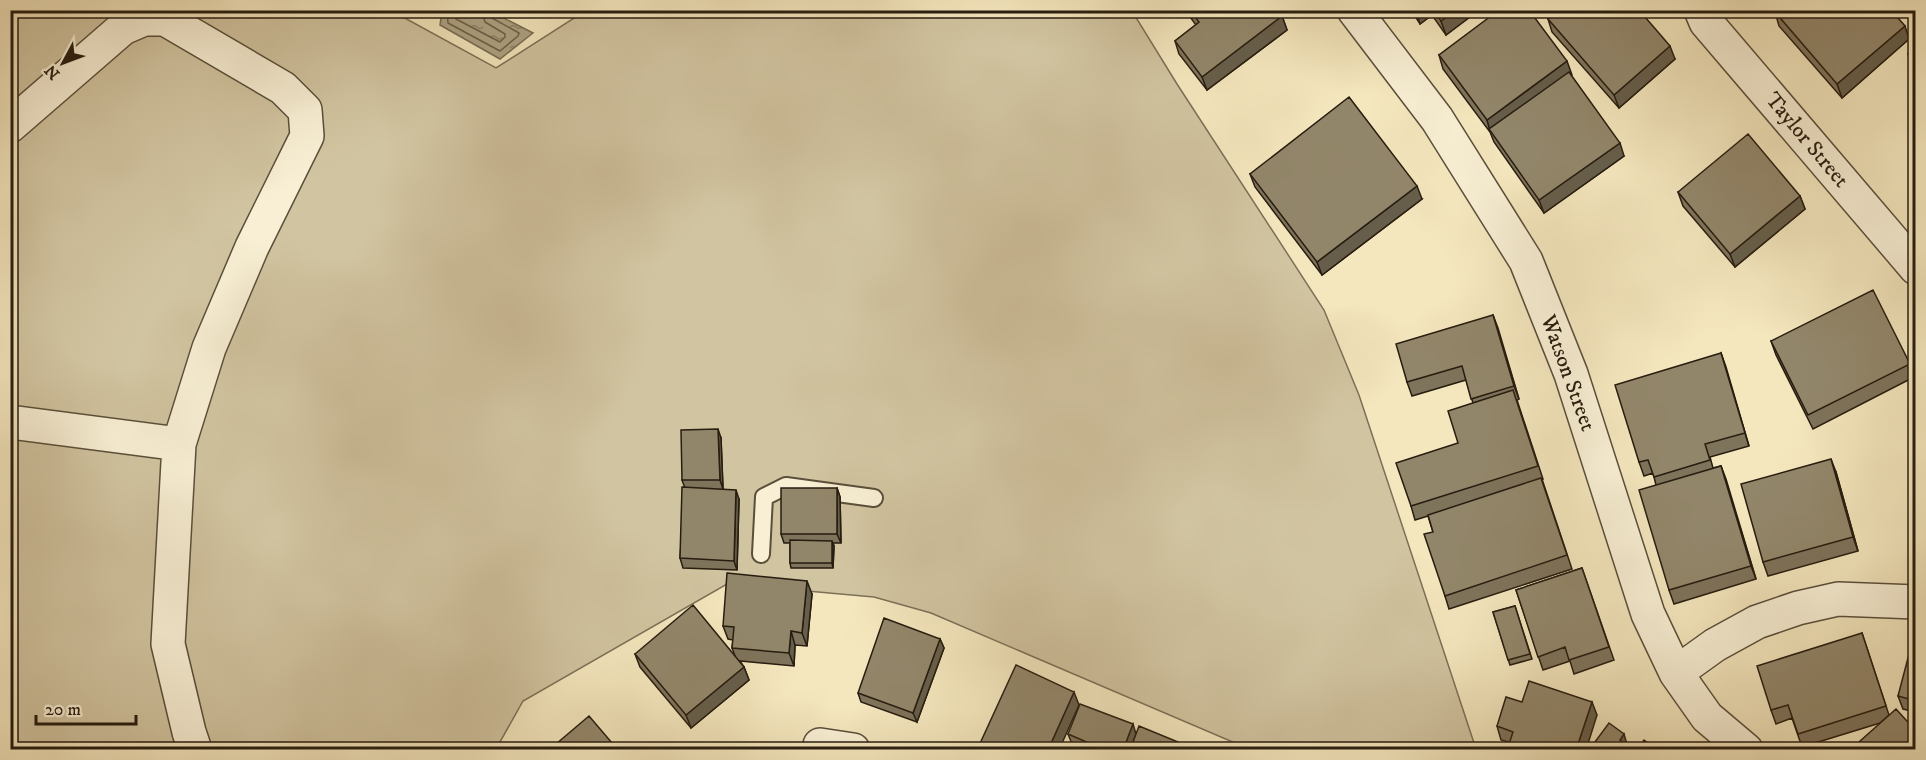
<svg xmlns="http://www.w3.org/2000/svg" width="1926" height="760" font-family="'IM FELL DW Pica',serif">
  <style>
    .green { fill: #d1c4a0; stroke: #7c7058; stroke-width: 1.5 }
    .water { fill: url(#water-ripples); stroke: #786d54; stroke-width: 1.5 }
    .lines { fill: none; stroke-linecap: round; stroke-linejoin: round }
    .shore { stroke: #6a6049; stroke-width: 1.5 }
    .service-casing { stroke: #5a4f3b; stroke-width: 20 }
    .minor-casing { stroke: #5a4f3b; stroke-width: 36 }
    .service { stroke: #f8efd4; stroke-width: 16 }
    .minor { stroke: #f8efd4; stroke-width: 33 }
    .wall { fill: #7e735b; stroke: #271d10; stroke-width: 1.5 }
    .shaded-wall { fill: #665e4a; stroke: #271d10; stroke-width: 1.5 }
    .building { fill: #92866a; stroke: #271d10; stroke-width: 1.5 }
    .labels { text-anchor: middle; dominant-baseline: central; stroke-width: 5; stroke-linejoin: round; paint-order: stroke }
    .street-label { font-size: 22px; fill: #271d10; stroke: #f8efd4 }
  </style>
  <defs>
    <pattern id="water-ripples" width="26" height="14" patternUnits="userSpaceOnUse" patternTransform="scale(1.5)"><rect width="26" height="14" fill="#aea282"/><path d="M2 4q2-2 4 0t4 0M15 11q2-2 4 0t4 0" fill="none" stroke="#8e8369"/></pattern>
  </defs>
  <rect width="100%" height="100%" fill="#f4e6bd"/>
  <filter id="stains"><feTurbulence type="fractalNoise" baseFrequency=".00333" numOctaves="4"/><feColorMatrix values="0 0 0 0 .2 0 0 0 0 .09 0 0 0 0 .02 0 0 0 .5 -.17"/></filter>
  <radialGradient id="worn" r=".72"><stop offset=".6" stop-color="#630" stop-opacity="0"/><stop offset="1" stop-color="#630" stop-opacity=".3"/></radialGradient>
  <!-- green -->
  <path class="green" d="M10,11h382l104,57 89,-57h547l45,73 147,226 35,85 117,354h-227l-318,-136 -57,-16 -147,-13 -204,117 -27,48h-485z"/>
  <!-- water -->
  <path class="water" d="M442,10l48,1 43,22 -33,26 -60,-34z"/>
  <g class="lines">
    <!-- shore -->
    <path class="shore" d="M447,10l1,13 52,28 18,-15 1,-3 -27,-15 -3,-8
      M455,10l1,9 44,23 5,-5v-3l-20,-12 -4,-12"/>
    <!-- service casing -->
    <g class="service-casing">
      <path id="service" d="M761,554l3,-57 22,-11 88,12"/>
    </g>
    <!-- minor casing -->
    <g class="minor-casing">
      <path id="minor" d="M1354,10l83,109 89,142 45,113 77,240 28,59 31,44 39,33
        M1701,10l5,12 210,246
        M10,126l113,-98 21,-9h21l118,69 22,22 2,26 -55,111 -43,101 -30,96 -11,200 21,88 6,18
        M10,422l169,22
        M1676,673l39,-28 42,-23 41,-14 40,-9 78,3
        M820,745l33,5"/>
    </g>
    <!-- service -->
    <use href="#service" class="service"/>
    <!-- minor -->
    <use href="#minor" class="minor"/>
  </g>
  <!-- wall -->
  <path class="wall" d="M1185,10h92l5,6 5,14 -80,60 -28,-36 -4,-13 21,-16z
    M1411,10h68l-33,25 -14,-20 -12,9z
    M1775,12l134,27 -67,59 -63,-72z
    M1548,19l127,40 -56,49 -67,-76z
    M1916,48v22l-3,-3 -5,-13z
    M1439,55l185,101 -80,57 -50,-71 -4,-10 -47,-63z
    M1250,174l172,25 -100,76 -67,-88z
    M1678,192l122,4 5,13 -70,58 -52,-61z
    M1493,315l26,84 -2,1 26,79h-1l30,90 -123,40 -4,-13 -12,-64 -5,-16 -13,4 -4,-14 47,-63 15,-40 -7,-23 -54,16 -5,-14z
    M1771,341l139,23 4,13 -101,52 -37,-74z
    M1721,353l28,93 -39,11 3,11 8,-2 35,113 -82,25 -5,-14 -13,-105 -3,-12 -9,3 -5,-14z
    M721,438l2,51 16,10 -2,71 -54,-2 -3,-10 5,-70 -3,-8z
    M1836,472l22,79 -90,25 -5,-14z
    M837,488l3,9 1,46h-8l1,3 -1,22h-42l-1,-5v-20h-6l-3,-9z
    M1582,568l32,92 -40,14 -4,-13 -27,9 -27,-80z
    M812,594l-5,52 -12,-1 -1,21 -54,-5 4,6 5,13 -58,48 -51,-61 -5,-13 100,2 -3,-8 1,-8 -5,-1 -5,-13z
    M1515,606l17,53 -22,6 -17,-53z
    M1862,633l27,82 -9,8 -78,24 -10,-29 -16,6 -5,-14z
    M940,639l4,9 -27,74 -56,-20 -3,-9z
    M1916,655v57l-13,-3 -5,-13z
    M1522,702l75,13 -88,27 -8,-2 -4,-14z
    M1136,733l54,14 1,3h-105l-14,-6 -4,-10z"/>
  <!-- shaded-wall -->
  <path class="shaded-wall" d="M1416,10h14l2,5 -12,9z
    M1456,10h23l-33,25 -5,-14z
    M1282,16l5,14 -80,60 -5,-13z
    M1905,26l4,13 -67,59 -5,-14z
    M1670,46l5,13 -56,49 -5,-13z
    M1567,61l5,14 -82,56 -3,-11z
    M1620,143l4,13 -80,57 -5,-13z
    M1417,186l5,13 -100,76 -5,-13z
    M1800,196l5,13 -70,58 -5,-13z
    M1493,315l5,13 21,71 -5,-13z
    M1721,353l5,14 23,79 -4,-13z
    M718,429l3,9 2,51 -3,-9z
    M1831,459l5,13 22,79 -5,-14z
    M1721,466l5,13 30,100 -5,-13z
    M837,488l3,9 1,46 -4,-9z
    M736,490l3,9 -2,71 -3,-9z
    M832,541l2,5 -1,22 -1,-5z
    M807,581l5,13 -5,52 -5,-13z
    M791,631l4,14 -1,21 -5,-13z
    M940,639l4,9 -27,74 -4,-9z
    M744,667l5,13 -58,48 -5,-13z
    M1074,692l5,13 -20,45h-11z
    M1592,702l5,13 -11,35h-10z
    M1133,724l3,10 -6,16h-7z
    M1624,734l4,14 -8,-8z"/>
  <!-- building -->
  <path class="building" d="M1190,10h87l5,6 -80,61 -27,-36 24,-19z
    M1433,10h23l-15,11z
    M1499,10h30l38,51 -80,59 -48,-65z
    M1557,10h82l31,36 -56,49 -66,-76z
    M1777,10h114l14,16 -68,58 -62,-72z
    M1916,48v15l-8,-9z
    M1569,72l51,71 -81,57 -50,-71z
    M1349,97l68,89 -100,76 -67,-88z
    M1748,134l52,62 -70,58 -52,-62z
    M1873,290l37,74 -102,51 -37,-74z
    M1493,315l21,71 -43,13 -9,-33 -55,16 -11,-38z
    M1721,353l24,80 -40,11 5,16 -56,17 -6,-17 -9,2 -24,-77z
    M1513,390l25,76 -127,40 -15,-43 62,-20 -10,-32z
    M718,429l2,51h-38l-1,-50z
    M1831,459l22,78 -90,25 -22,-78z
    M1721,466l30,100 -82,24 -30,-100z
    M1541,478l26,77 -122,41 -21,-62 9,-2 -5,-17z
    M682,487l54,3 -2,71 -54,-3z
    M781,488h56v46h-56z
    M790,540l42,1v22h-42z
    M1582,568l27,79 -40,13 -4,-13 -27,10 -22,-67z
    M727,573l80,8 -5,52 -11,-2 -2,22 -57,-5 2,-21 -11,-1z
    M693,605l51,62 -58,48 -51,-61z
    M1515,606l15,48 -22,6 -15,-48z
    M884,618l56,21 -27,74 -55,-20z
    M1862,633l24,73 -88,28 -10,-29 -17,5 -14,-44z
    M1909,654l7,1v46l-18,-5z
    M1016,665l58,27 -26,58h-71z
    M1529,681l63,21 -16,48h-69l6,-18 -16,-6 9,-29 16,5z
    M1080,704l53,20 -10,26h-26l1,-3 -30,-13z
    M1896,709l20,22v19h-66z
    M589,716l29,34h-69z
    M1609,723l15,11 -4,6 12,10h-43z
    M1139,726l51,21 -1,3h-59z
    M1644,740l14,10h-21z"/>
  <g class="labels">
    <!-- street labels -->
    <g class="street-label">
      <text transform="translate(1807 140) rotate(50)">Taylor Street</text>
      <text transform="translate(1568 373) rotate(70)">Watson Street</text>
    </g>
  </g>
  <!-- margin -->
  <rect width="1926" height="760" fill="none" stroke="#f4e6bd" stroke-width="36"/>
  <rect x="12" y="12" width="1902" height="736" fill="none" stroke="#271d10" stroke-width="3"/>
  <rect x="18" y="18" width="1890" height="724" fill="none" stroke="#271d10" stroke-width="1.5"/>
  <!-- north arrow -->
  <g transform="translate(63 63) rotate(229)" stroke="#f8efd4" stroke-width="4.5" paint-order="stroke">
  <path d="M0-4.5L10 22L0 15L-10 22Z" fill="#271d10"/>
  <text y="-9" font-size="16" font-weight="bold" text-anchor="middle" fill="#271d10">N</text>
  </g>
  <!-- scale -->
  <path d="M36 715v9h100v-9" fill="none" stroke="#271d10" stroke-width="3"/>
  <text x="45" y="715" font-size="18" fill="#271d10" stroke="#f8efd4" stroke-width="4.5" paint-order="stroke">20 m</text>
  <rect width="100%" height="100%" filter="url(#stains)"/>
  <rect width="100%" height="100%" fill="url(#worn)"/>
</svg>
